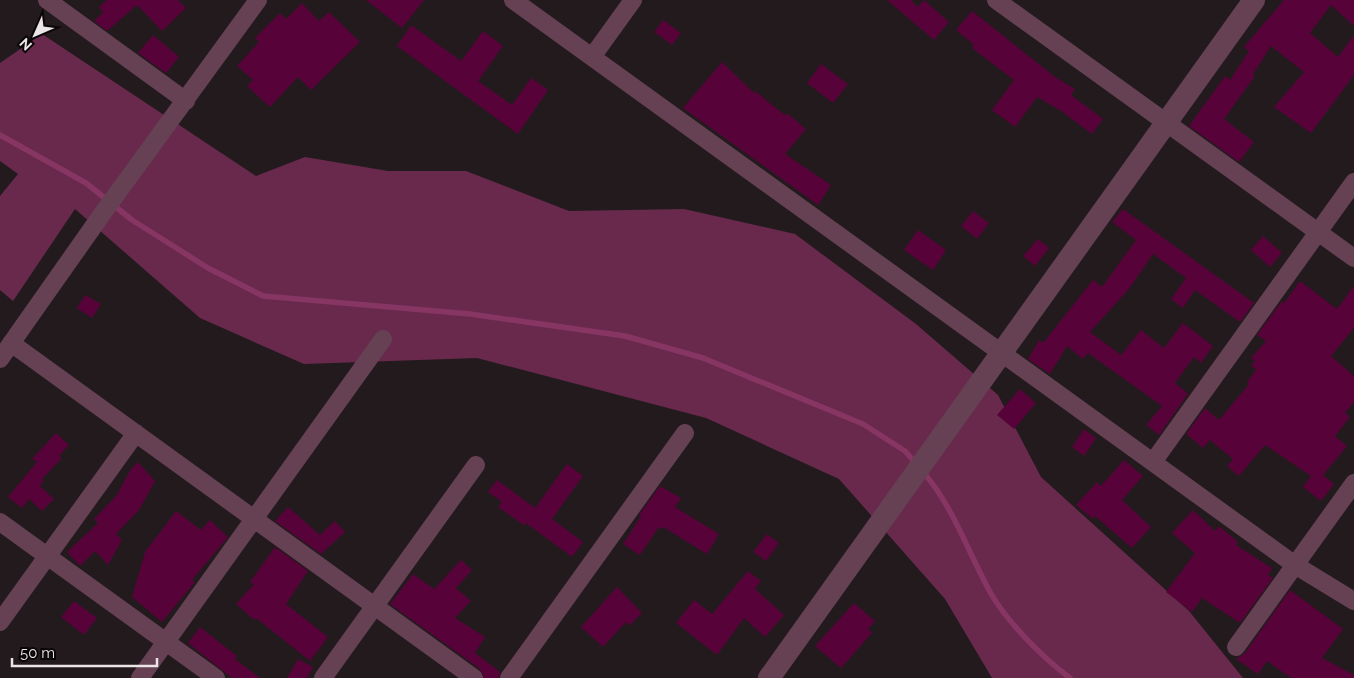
<svg xmlns="http://www.w3.org/2000/svg" width="1354" height="678" font-family="Raleway,sans-serif">
  <style>
    .green { fill: #68294c }
    .lines { fill: none; stroke-linecap: round; stroke-linejoin: round }
    .stream { stroke: #873663; stroke-width: 5.5 }
    .building { fill: #570339 }
    .minor { stroke: #654153; stroke-width: 18 }
    .tertiary { stroke: #654153; stroke-width: 22 }
  </style>
  <rect width="100%" height="100%" fill="#231a1e"/>
  <!-- green -->
  <path class="green" d="M42,34l214,142 49,-19 83,14h78l103,40 115,-2 111,25 121,90 82,71 43,82 148,134 54,67h-251l-47,-79 -106,-120 -133,-61 -229,-60 -173,6 -104,-46 -125,-109 -62,92 -13,-11v-94l18,-22 -18,-13v-98z"/>
  <g class="lines">
    <!-- stream -->
    <path class="stream" d="M0,135l86,48 46,37 76,48 55,28 207,18 155,22 78,22 160,66 42,27 12,14
      M923,472c30,34 45,80 67,120 17,30 52,65 80,86"/>
  </g>
  <!-- building -->
  <path class="building" d="M107,0h71l8,8 -24,23 -25,-26 -30,26 -13,-10 9,-9 -4,-5z
    M366,0h58l-22,28z
    M887,0h24l7,7 6,-7 25,22 -15,18z
    M1284,0h70v26l-23,-21 -21,28 28,24 16,-22v40l-43,58 -37,-26 30,-35 -33,-26 -18,28 2,2 -31,43 30,23 -15,20 -50,-36 36,-50 5,4 19,-29 -5,-4z
    M302,3l17,18 10,-9 31,30 -49,48 -13,-13 -28,30 -23,-21 6,-6 -16,-14 22,-24 -4,-4 25,-25 6,6z
    M972,11l83,66 20,12 -4,6 32,24 -11,15 -31,-23 -24,-14 -22,30 -23,-17 22,-30 -42,-32 2,-3 -18,-15z
    M663,20l18,13 -9,12 -18,-13z
    M411,25l50,36 22,-30 20,15 -25,35 34,24 19,-27 17,12 -30,44 -121,-88z
    M153,35l26,22 -13,16 -28,-20z
    M722,62l32,31 1,-2 31,25 1,-3 19,16 -21,25 46,31 -13,20 -135,-97z
    M821,64l27,20 -15,19 -26,-20z
    M1123,209l131,94 -14,19 -45,-32 -12,18 -12,-9 15,-21 -33,-24 -24,35 -39,43 31,23 20,-25 23,18 19,-25 30,23 -12,17 -7,-6 -19,26 13,11 -29,41 -13,-10 16,-19 -74,-53 -5,6 -16,-13 -17,28 -22,-15 11,-19 4,3 50,-63 9,7 34,-47 -24,-18z
    M973,211l16,12 -12,16 -16,-13z
    M918,230l28,20 -13,20 -29,-20z
    M1263,236l19,17 -12,14 -19,-17z
    M1038,239l11,9 -14,18 -12,-10z
    M1300,281l37,28 17,-23v42l-23,28 23,20v26l-9,11 5,4 -15,19 12,10 -24,29 11,9 -13,17 -18,-14 8,-11 -46,-31 -26,31 -12,-10 6,-7 -23,-19 -7,8 -17,-14 19,-26 14,12 30,-36 -2,-2 9,-12 -5,-5 4,-4 -4,-3 15,-17 -9,-6 25,-34 2,2z
    M85,295l16,9 -9,14 -15,-10z
    M1020,389l16,14 -22,26 -17,-14z
    M1084,429l12,9 -12,18 -12,-9z
    M56,433l13,12 -10,11 3,2 -20,21 2,1 -4,6 14,13 -12,12 -13,-12 -7,9 -14,-11 29,-35 -5,-3z
    M1124,460l19,16 -21,24 29,27 -19,21 -37,-32 -2,3 -17,-14 21,-23 4,4z
    M138,462l17,19 -16,29 -23,24 6,6 -14,25 -13,-14 -15,15 -13,-14 31,-29 -4,-4 22,-23 15,-27z
    M567,464l16,12 -31,43 31,23 -11,15 -46,-34 -1,3 -27,-19 4,-5 -14,-10 9,-12 38,28z
    M660,486l21,12 -6,9 44,27 -12,20 -44,-27 -2,2 -2,-2 -19,28 -17,-11 18,-28 -2,-1z
    M288,507l32,28 15,-14 10,11 -24,22 -46,-33z
    M1193,510l22,21 4,-5 19,16 -2,3 36,23 -4,7 5,3 -33,45 -38,-25 -10,14 -26,-20 29,-39 -23,-20z
    M176,511l25,19 9,-10 18,17 -36,43 3,2 -33,40 -30,-25 13,-45z
    M767,534l12,9 -13,18 -13,-9z
    M275,547l33,24 -22,33 42,33 -18,24 -54,-43 -2,2 -18,-16 18,-20 -4,-2z
    M461,560l11,10 -16,18 15,13 -16,17 30,19 -10,16 25,19 -1,6h-15l-4,-9 -90,-65 23,-30 21,15z
    M748,571l13,10 -6,8 29,26 -19,22 -21,-19 -27,37 -41,-32 18,-23 18,14z
    M617,587l25,26 -13,13 -3,-4 -23,25 -22,-20z
    M1290,590l53,39 -21,29 32,17v3h-63l-24,-17 -9,13 -22,-15 9,-6z
    M74,601l23,17 -13,17 -23,-18z
    M854,603l21,18 -7,8 4,4 -31,35 -26,-22z
    M200,627l37,29 -2,3 25,19h-28l-44,-35z
    M298,659l15,8 -6,11h-20z"/>
  <g class="lines">
    <!-- minor -->
    <path class="minor" d="M47,0l139,101
      M513,0l782,565 59,36
      M996,0l358,258
      M592,57l41,-57
      M11,343l463,335
      M0,359l105,-149 153,-210
      M1153,462l201,-280
      M0,522l216,156
      M0,622l136,-189
      M1236,647l118,-164
      M140,678l243,-339
      M323,678l153,-213
      M509,678l176,-245"/>
    <!-- tertiary -->
    <path class="tertiary" d="M769,678l485,-678"/>
  </g>
  <!-- north arrow -->
  <g transform="translate(35 35) rotate(225)" stroke="#0a0608" stroke-width="4" paint-order="stroke">
  <path d="M0-4L9 19L0 12L-9 19Z" fill="#ece5e8"/>
  <text y="-8" font-size="14" font-weight="bold" text-anchor="middle" fill="#ece5e8">N</text>
  </g>
  <!-- scale -->
  <path d="M12 658v8h145v-8" fill="none" stroke="#ece5e8" stroke-width="2.5"/>
  <text x="20" y="658" font-size="15" fill="#ece5e8" stroke="#0a0608" stroke-width="4" paint-order="stroke">50 m</text>
</svg>
